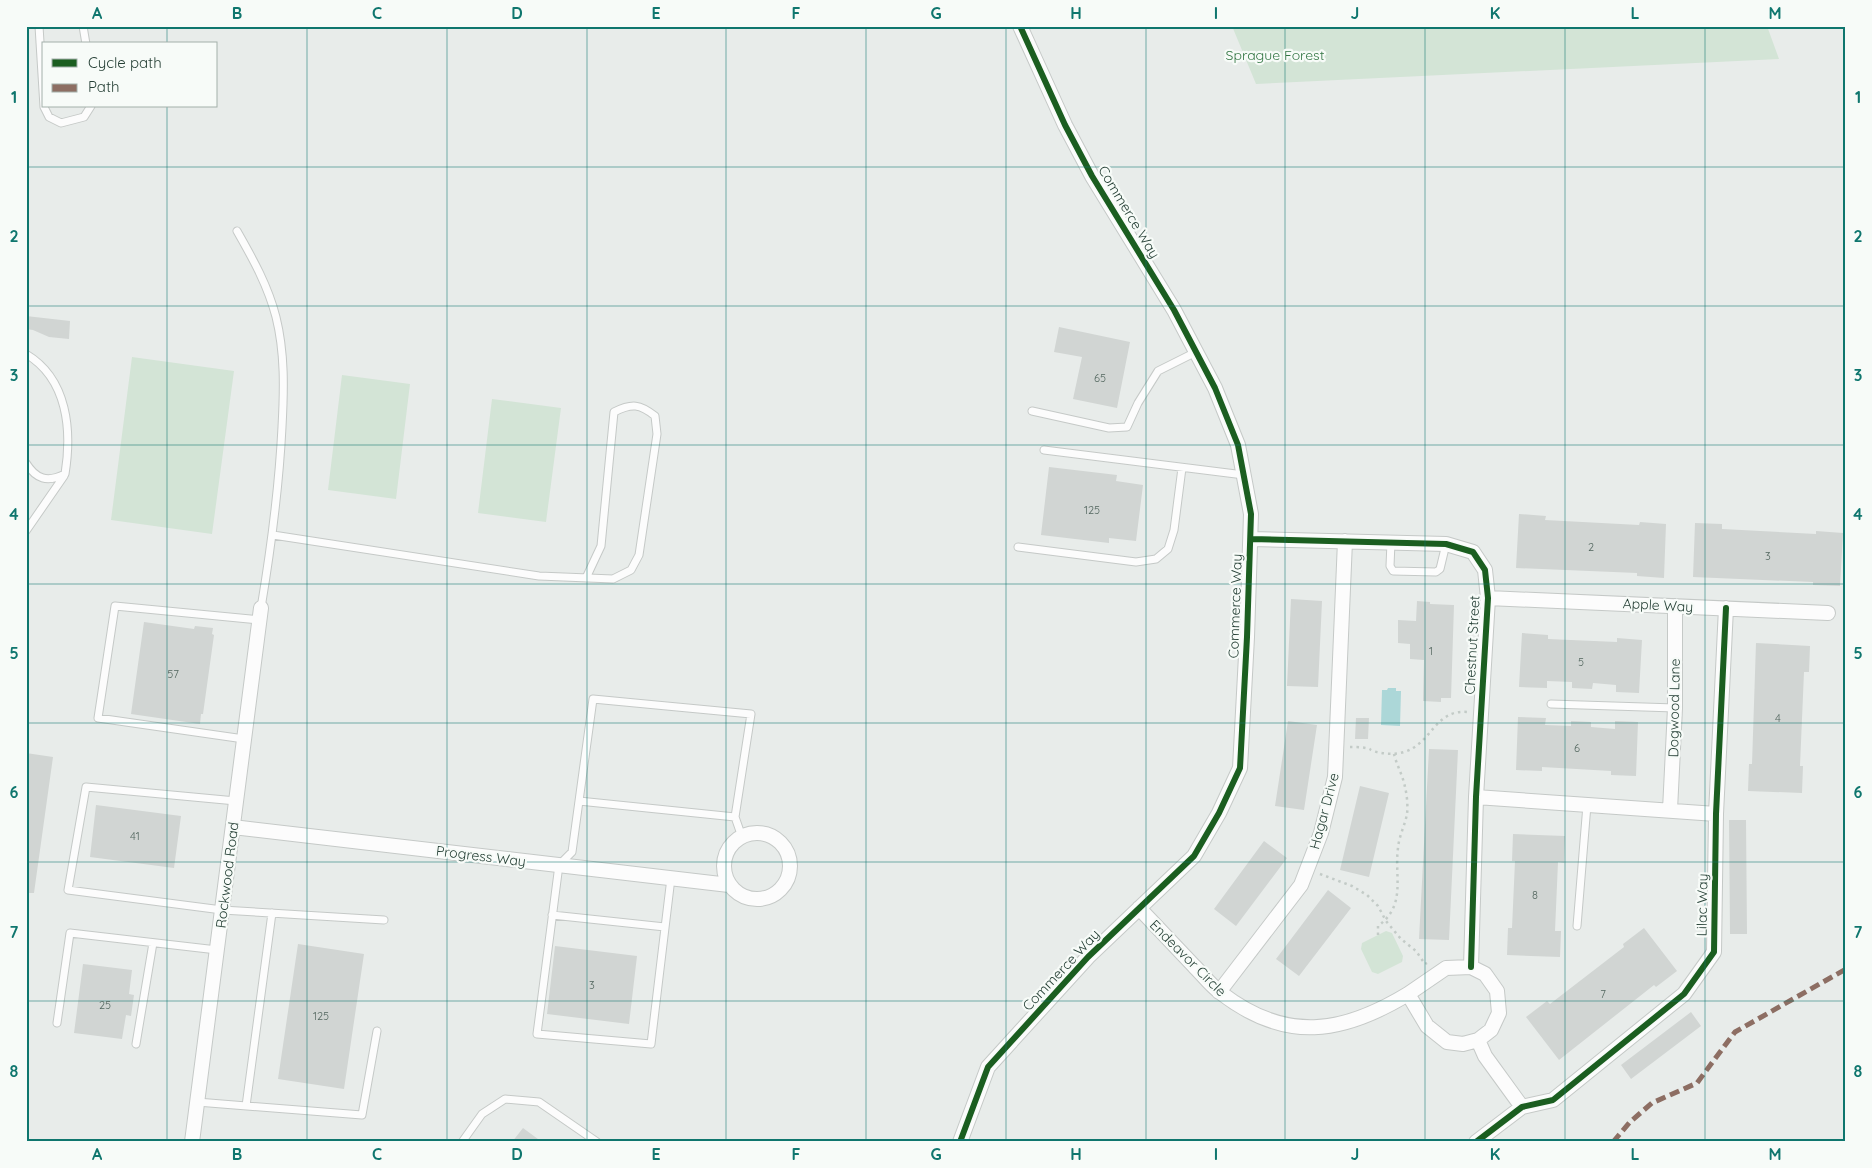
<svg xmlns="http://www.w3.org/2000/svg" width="1872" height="1168" font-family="Quicksand,sans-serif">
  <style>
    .green { fill: #d3e4d6 }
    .water { fill: #acd7d8 }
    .building { fill: #d1d5d3 }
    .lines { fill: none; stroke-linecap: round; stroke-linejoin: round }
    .service-casing { stroke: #c5c9c7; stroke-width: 9 }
    .minor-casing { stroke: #c5c9c7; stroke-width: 16 }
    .path { stroke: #c3cbc7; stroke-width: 2.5; stroke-dasharray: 2.5 4; stroke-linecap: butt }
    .service { stroke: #fcfcfc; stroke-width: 7 }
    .minor { stroke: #fcfcfc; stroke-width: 14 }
    .quiet { stroke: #8d6e63; stroke-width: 5; stroke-dasharray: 10 5; stroke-linecap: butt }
    .cycleway-casing { stroke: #f7fbf8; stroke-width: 9 }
    .cycleway { stroke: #1b5e20; stroke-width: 6 }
    .grid { fill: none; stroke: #0f766e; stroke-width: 1; stroke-opacity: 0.55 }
    .labels { text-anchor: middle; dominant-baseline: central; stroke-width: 4.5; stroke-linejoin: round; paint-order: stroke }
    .number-label { font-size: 11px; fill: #52665e }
    .park-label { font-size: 14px; fill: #327543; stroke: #f7fbf8 }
    .street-label { font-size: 14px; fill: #264036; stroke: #f7fbf8 }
    .neatline { fill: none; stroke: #0f766e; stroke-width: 2 }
    .grid-label { font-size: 16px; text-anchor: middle; font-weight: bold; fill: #0f766e }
  </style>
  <rect width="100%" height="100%" fill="#e8ecea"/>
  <!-- green -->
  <path class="green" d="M1232,26h535l12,33 -523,25z
    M132,357l102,14 -22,163 -101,-14z
    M342,375l68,9 -14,115 -68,-9z
    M492,399l69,9 -15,114 -68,-9z
    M1386,931l6,2 11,23 -1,6 -24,12 -6,-2 -11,-23 1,-6z"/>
  <!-- water -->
  <path class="water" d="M1388,688h8v3h5l-1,35 -19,-1 1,-35h5z"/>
  <!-- building -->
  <path class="building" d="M26,316l44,5 -1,18 -20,-2 -16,-7 -7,-1z
    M1059,327l71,15 -13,66 -44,-9 9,-42 -28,-5z
    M1049,467l68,8 -1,6 27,4 -7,56 -27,-3v5l-68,-8z
    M1519,514l27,2 -1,4 94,5 1,-3 26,2 -2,54 -27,-2v-3l-121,-5z
    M1695,523l27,1v5l94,5v-3l27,2 -3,53 -27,-1v-3l-120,-5z
    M1291,599l31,2 -4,86 -31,-1z
    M1417,601l13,1v2l24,1 -3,93h-10v4l-18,-1 1,-41 -14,-1v-15l-12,-1v-23l18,1z
    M144,622l50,7 1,-3 18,2 -1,6 2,1 -11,79h-2l-1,10 -69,-10z
    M1522,633l26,2v4l69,3v-4l25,2 -3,53 -23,-1v-7l-23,-2 -1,6 -20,-1v-6l-25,-1v7l-28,-1z
    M1756,643l54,3 -1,26h-5l-4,94h3l-1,27 -54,-2 1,-27h3z
    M1518,717l28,1 -1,7 26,1v-5l20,1v5l24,2v-8l23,1 -2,54 -25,-1v-4l-69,-4v4l-26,-1z
    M1356,718h13l-1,21h-13z
    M1288,721l29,4 -13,85 -29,-4z
    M1429,749l29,1 -9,190 -30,-1z
    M26,753l27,4 -19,136h-8z
    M1360,786l29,7 -20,84 -29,-7z
    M96,805l85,11 -7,52 -84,-11z
    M1729,820h17l1,114h-17z
    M1513,834l52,2 -1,27 -6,-1 -3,69h6l-1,26 -53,-2 1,-27h4l3,-67h-3z
    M1264,841l23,17 -51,68 -22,-17z
    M1328,890l23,18 -52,68 -23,-17z
    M1644,928l33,43 -21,16 -2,-2 -95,75 -33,-43 21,-16 3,3 74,-57 -1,-3z
    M298,944l66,10 -20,135 -66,-10z
    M555,946l82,10 -8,68 -82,-10z
    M83,964l49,6 -3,24 5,1 -3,21 -5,-1 -4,24 -48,-6z
    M1691,1012l10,14 -70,53 -10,-14z
    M523,1128l19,14h-30z"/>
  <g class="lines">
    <!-- service casing -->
    <g class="service-casing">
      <path id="service" d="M39,26l5,81 5,10 12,6 23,-6 7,-11
        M83,26l3,18
        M237,231c16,28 31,55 39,86 9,36 8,73 6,110 -3,61 -11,121 -21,181
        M26,354c42,25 46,77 39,120 -18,9 -29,5 -39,-11
        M1032,411l77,17 18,-1 11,-24 20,-32 38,-19
        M1044,450l200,25
        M26,531l38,-55
        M273,535l266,41 74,3 18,-9 8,-15 18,-121 -2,-18c-15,-12 -23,-13 -41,-4l-13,134 -15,32
        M1391,542l-1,24 3,5 43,1 4,-3 6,-25
        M1018,547l118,15 20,-3 12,-10 6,-19 8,-62
        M1551,704l124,4
        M244,739l-146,-21 17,-112 145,14
        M236,801l-150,-14 -18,103 154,20 162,10
        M579,801l156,16
        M671,878l-20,166 -114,-10 22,-169 13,-13 21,-153 158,15 -16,103 7,20
        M552,915l113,12
        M1577,926l10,-121
        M57,1023l13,-90 147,17
        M136,1044l17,-101
        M197,1102l165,13 15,-84
        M246,1106l26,-193
        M462,1142l20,-28 23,-15 34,3 58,40"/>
    </g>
    <!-- minor casing -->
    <g class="minor-casing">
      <path id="minor" d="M1251,539l195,5 27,8 12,18 3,28 -12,199 -5,170
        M1488,598l340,15
        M1476,797l240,17
        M1670,810l5,-102v-102
        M233,827l496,58
        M724 866a33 33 0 1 1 66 0a33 33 0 1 1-66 0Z
        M1139,908c18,19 37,39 55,58 9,9 17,20 27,27 65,50 121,41 187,1l19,32 20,16 16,2 15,-4 13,-10 8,-17 -2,-22 -12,-17 -14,-7 -25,1 -38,26
        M1219,992l82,-107 20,-52 14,-56 10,-236
        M1478,1040l7,16 37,51
        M192,1142l69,-534
        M960,1142l28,-75 100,-110 106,-101 25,-43 21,-45 7,-131 4,-123 -13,-69 -23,-57 -41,-78 -82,-134 -27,-51 -45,-99
        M1476,1142l46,-35 31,-7 131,-106 30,-42 2,-138 10,-206"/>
    </g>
    <!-- path -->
    <path class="path" d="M1350,747c5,0 11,0 16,1 6,1 2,1 7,3 10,3 22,4 31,1 29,-9 30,-43 64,-40
      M1320,874l32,12 15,9 11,11 8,15 15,18 15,12 9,13 2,-1
      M1378,935v-9c29,-21 16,-50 20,-78 1,-12 7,-23 9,-34 1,-8 0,-19 -2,-27 -2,-11 -8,-21 -11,-33"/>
    <!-- service -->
    <use href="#service" class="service"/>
    <!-- minor -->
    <use href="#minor" class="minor"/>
    <!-- quiet -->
    <path class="quiet" d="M1613,1142l17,-20 22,-19 45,-20 38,-51 111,-63"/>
    <!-- cycleway casing -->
    <g class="cycleway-casing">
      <path id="cycleway" d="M1251,539l195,5 27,8 12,18 3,28 -12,199 -5,170
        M960,1142l28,-75 100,-110 106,-101 25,-43 21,-45 7,-131 4,-123 -13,-69 -23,-57 -41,-78 -82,-134 -27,-51 -45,-99
        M1476,1142l46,-35 31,-7 131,-106 30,-42 2,-138 10,-206"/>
    </g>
    <!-- cycleway -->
    <use href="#cycleway" class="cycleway"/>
  </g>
  <!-- grid -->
  <path class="grid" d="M167,26v18M307,26v1116M447,26v1116M587,26v1116M726,26v1116M866,26v1116M1006,26v1116M1146,26v1116M1285,26v1116M1425,26v1116M1565,26v1116M1705,26v1116M167,106v1036M26,167h1820M26,306h1820M26,445h1820M26,584h1820M26,723h1820M26,862h1820M26,1001h1820"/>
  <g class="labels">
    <!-- number labels -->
    <g class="number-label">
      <text x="1100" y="378">65</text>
      <text x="1092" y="510">125</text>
      <text x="1591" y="547">2</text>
      <text x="1768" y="556">3</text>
      <text x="1431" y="651">1</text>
      <text x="1581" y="662">5</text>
      <text x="173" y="674">57</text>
      <text x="1778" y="718">4</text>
      <text x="1577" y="748">6</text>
      <text x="135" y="836">41</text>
      <text x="1535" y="895">8</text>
      <text x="592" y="985">3</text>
      <text x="1603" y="994">7</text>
      <text x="105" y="1005">25</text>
      <text x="321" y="1016">125</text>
    </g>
    <!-- park labels -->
    <g class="park-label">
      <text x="1275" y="55">Sprague Forest</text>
    </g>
    <!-- street labels -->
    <g class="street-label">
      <text transform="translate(1129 212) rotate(59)">Commerce Way</text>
      <text transform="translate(1658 605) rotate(3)">Apple Way</text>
      <text transform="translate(1235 606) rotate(-88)">Commerce Way</text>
      <text transform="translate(1472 645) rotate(-87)">Chestnut Street</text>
      <text transform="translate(1674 708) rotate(-89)">Dogwood Lane</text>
      <text transform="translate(1324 811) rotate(-75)">Hagar Drive</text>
      <text transform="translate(481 856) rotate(7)">Progress Way</text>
      <text transform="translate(227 875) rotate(-83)">Rockwood Road</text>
      <text transform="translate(1702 905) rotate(-89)">Lilac Way</text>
      <text transform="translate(1188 958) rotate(45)">Endeavor Circle</text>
      <text transform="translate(1061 970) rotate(-47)">Commerce Way</text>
    </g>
  </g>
  <!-- border -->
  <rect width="1872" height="1168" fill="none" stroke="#f7fbf8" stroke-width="55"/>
  <!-- legend -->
  <rect x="42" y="42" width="175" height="65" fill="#f7fbf8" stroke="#a3b0aa"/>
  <rect x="52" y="59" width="25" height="8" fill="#1b5e20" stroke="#a3b0aa"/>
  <text x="88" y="68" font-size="15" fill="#264036">Cycle path</text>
  <rect x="52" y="84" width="25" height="8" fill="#8d6e63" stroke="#a3b0aa"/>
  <text x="88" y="92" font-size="15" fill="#264036">Path</text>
  <rect x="28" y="28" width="1816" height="1112" class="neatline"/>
  <g class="grid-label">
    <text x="97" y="19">A</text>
    <text x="237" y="19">B</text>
    <text x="377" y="19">C</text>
    <text x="517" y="19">D</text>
    <text x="656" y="19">E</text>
    <text x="796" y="19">F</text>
    <text x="936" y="19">G</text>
    <text x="1076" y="19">H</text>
    <text x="1216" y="19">I</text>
    <text x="1355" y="19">J</text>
    <text x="1495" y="19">K</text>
    <text x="1635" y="19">L</text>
    <text x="1775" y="19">M</text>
    <text x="14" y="103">1</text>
    <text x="1858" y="103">1</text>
    <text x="14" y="242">2</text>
    <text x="1858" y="242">2</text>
    <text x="14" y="381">3</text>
    <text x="1858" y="381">3</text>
    <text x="14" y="520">4</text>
    <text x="1858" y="520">4</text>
    <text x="14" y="659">5</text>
    <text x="1858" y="659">5</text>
    <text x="14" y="798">6</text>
    <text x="1858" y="798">6</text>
    <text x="14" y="938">7</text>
    <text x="1858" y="938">7</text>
    <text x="14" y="1077">8</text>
    <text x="1858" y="1077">8</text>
    <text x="97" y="1160">A</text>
    <text x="237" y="1160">B</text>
    <text x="377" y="1160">C</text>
    <text x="517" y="1160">D</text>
    <text x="656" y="1160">E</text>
    <text x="796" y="1160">F</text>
    <text x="936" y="1160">G</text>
    <text x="1076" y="1160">H</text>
    <text x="1216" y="1160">I</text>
    <text x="1355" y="1160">J</text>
    <text x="1495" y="1160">K</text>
    <text x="1635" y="1160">L</text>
    <text x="1775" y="1160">M</text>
  </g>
</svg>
